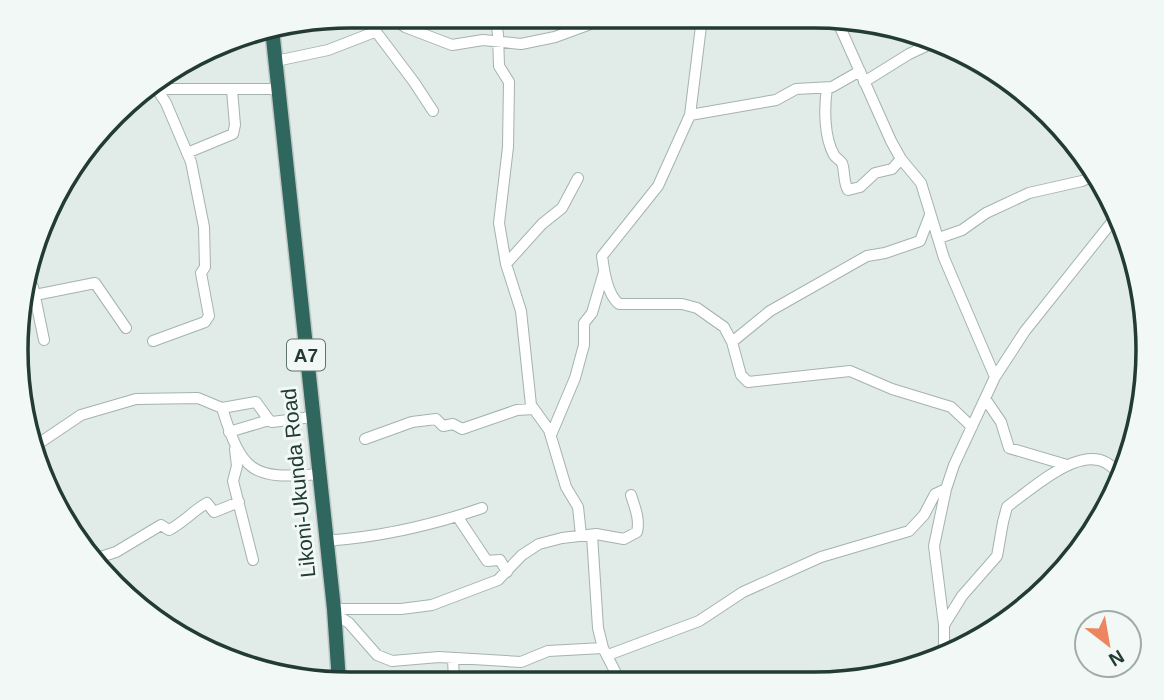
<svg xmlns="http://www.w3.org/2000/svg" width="1164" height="700" font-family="Helvetica,sans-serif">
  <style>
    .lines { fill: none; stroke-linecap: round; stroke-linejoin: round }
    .minor-casing { stroke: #a4b3ae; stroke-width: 12 }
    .highway-casing { stroke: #c1c8c6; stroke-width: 17 }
    .minor { stroke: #fff; stroke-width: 10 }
    .highway { stroke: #2f665d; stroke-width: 14 }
    .labels { text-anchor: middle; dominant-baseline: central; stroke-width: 6; stroke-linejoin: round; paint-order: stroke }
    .shield { fill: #f2f8f5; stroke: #60746f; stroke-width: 2 }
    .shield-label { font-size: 19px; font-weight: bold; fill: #223b35 }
    .street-label { font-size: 21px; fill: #223b35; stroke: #f2f8f5 }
    .rim { fill: none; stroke: #223b35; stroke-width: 3.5 }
  </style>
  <rect width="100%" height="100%" fill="#e1ebe7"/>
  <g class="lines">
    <!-- minor casing -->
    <g class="minor-casing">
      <path id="minor" d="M389,16l16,11 47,18 31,-5 38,4 34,-7 38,-14 6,-6
        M495,17l3,17 1,32 10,16 -1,65 -9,76 7,41 15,47 10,94 18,25 17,57 12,20 3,28
        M702,18l-12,97 -32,71 -56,70c2,15 5,38 17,48h63l15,4 27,19 8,15 9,33 7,7 102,-11 42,18 59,18 21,20
        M836,18l55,123 10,18 20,24 23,75 51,119
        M594,23l29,-6
        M374,29l40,53 19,29
        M276,61l52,-11 44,-17 2,-9 5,-8
        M152,82l14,21 25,59 13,65 1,40 -4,6 8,43 -4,6 -52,19
        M864,82l45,-28 30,-14
        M827,88c-3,20 -3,49 7,67 2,3 6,5 8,8 3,7 1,19 6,27l12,-3 15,-14 17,-4 9,-10
        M141,91l27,-2h111
        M690,115l86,-15 20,-11 36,-2 28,-16
        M187,153l46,-19 2,-9 -3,-35
        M939,238l23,-8 24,-17 43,-20 53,-12 14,-6
        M506,264l36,-40 20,-16 16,-30
        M28,277l5,10 11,53
        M25,294l10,1 60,-12 31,45
        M732,342l38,-31 97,-55 18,-3 35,-12 10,-26
        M986,400l15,22 8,26 58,17
        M222,408c20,64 29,72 97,66
        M229,432l40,-12 3,2 40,-5
        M551,435l24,-57 9,-33v-22l8,-10 12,-41
        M365,439l47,-17 24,-3 7,7 10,-2 9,5 55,-19 17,-1
        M32,448l49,-33 55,-16 62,-1 24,10 34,-6 13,18
        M235,449l2,17 -4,15 20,79
        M457,516l30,45 13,-1 7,12
        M592,535l6,93 5,20 18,35
        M325,541c55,-4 105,-15 157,-33
        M91,560l25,-8 45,-27 8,5c15,-8 25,-20 38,-27l7,9 25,-10
        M334,609h67l31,-4 66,-25 24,-25 17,-11 23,-6 34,-4 28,5 13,-7c3,-13 -2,-24 -6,-37
        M334,619h9l6,4 28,32 15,6 47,-4 82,5 27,-11 55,-3
        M944,625l18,-29 35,-40 6,-34 4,-15 5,-4c25,-18 80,-69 106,-29
        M175,632l12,3 17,13
        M944,651v-26l-10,-79 12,-57 8,-24 41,-88 30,-46 90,-113
        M608,655l91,-34 44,-29 78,-35 88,-26 15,-16 11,-21 11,-5
        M453,658l1,24"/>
    </g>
    <!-- highway casing -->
    <g class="highway-casing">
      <path id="highway" d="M272,29l62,580 5,73"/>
    </g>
    <!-- minor -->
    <use href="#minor" class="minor"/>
    <!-- highway -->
    <use href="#highway" class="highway"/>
  </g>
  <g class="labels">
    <!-- shield labels -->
    <rect class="shield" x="287" y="339.5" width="38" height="31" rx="5"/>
    <g class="shield-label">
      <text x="306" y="355">A7</text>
    </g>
    <!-- street labels -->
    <g class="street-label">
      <text transform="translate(298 483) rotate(-96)">Likoni-Ukunda Road</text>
    </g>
  </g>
  <!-- crop -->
  <path d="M0 0H1164V700H0ZM350 28H814A322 322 0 0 1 1136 350V350A322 322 0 0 1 814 672H350A322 322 0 0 1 28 350V350A322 322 0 0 1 350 28Z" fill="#f2f8f5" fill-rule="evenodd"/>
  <path class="rim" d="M350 28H814A322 322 0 0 1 1136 350V350A322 322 0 0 1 814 672H350A322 322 0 0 1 28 350V350A322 322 0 0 1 350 28Z"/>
  <!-- north arrow -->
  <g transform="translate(1108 644) rotate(149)"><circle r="33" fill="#f2f8f5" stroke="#9faca8" stroke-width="2"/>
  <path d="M0-5L12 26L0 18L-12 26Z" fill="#ed855e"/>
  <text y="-10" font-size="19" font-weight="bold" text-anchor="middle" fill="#223b35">N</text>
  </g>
</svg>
